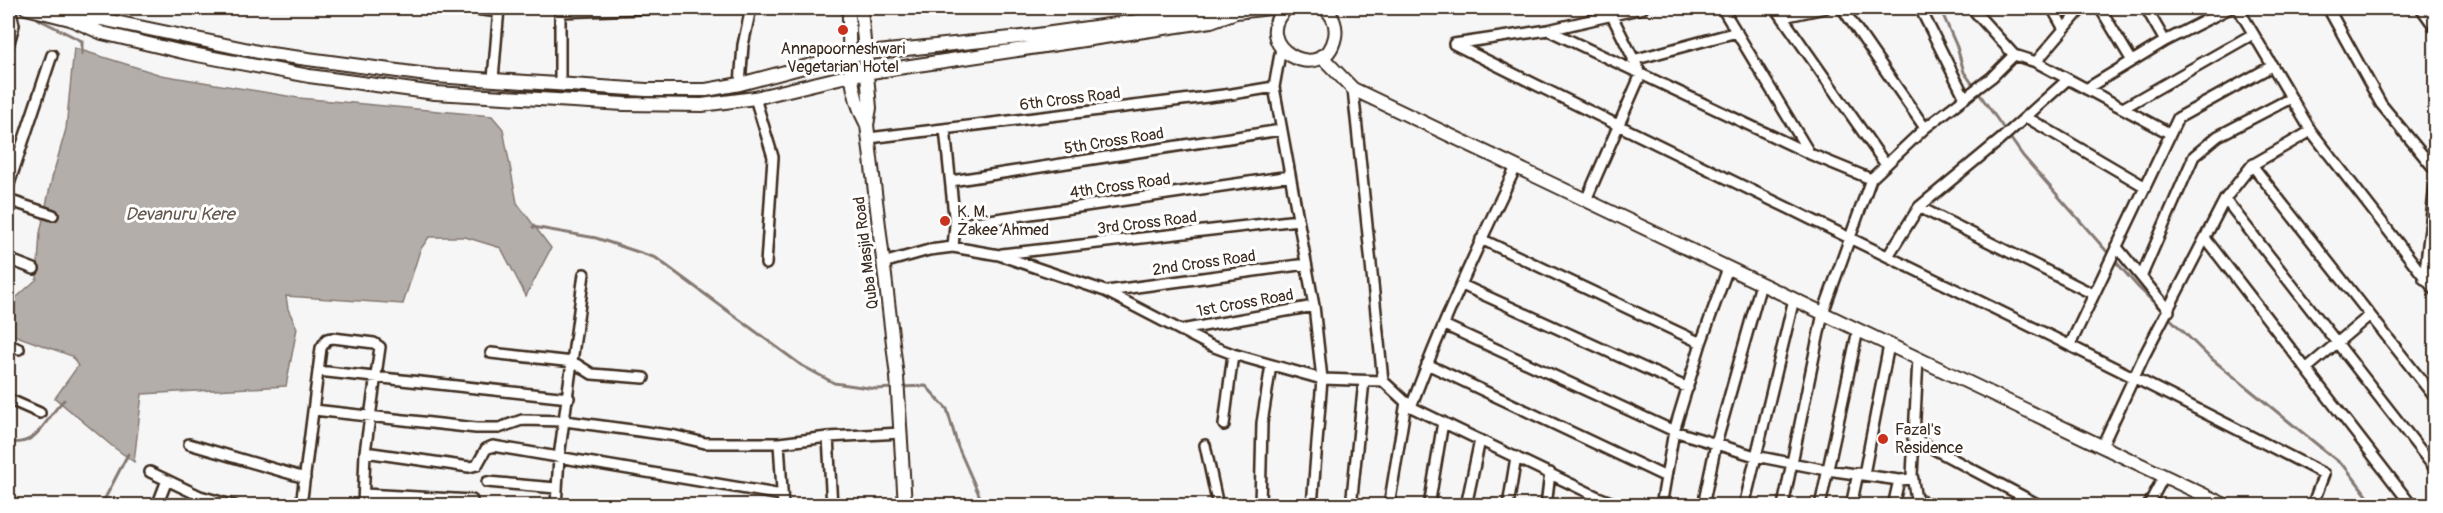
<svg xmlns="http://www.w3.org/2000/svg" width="2443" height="513" font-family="Pangolin,sans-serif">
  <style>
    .water { fill: #b4aeaa; stroke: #847972; stroke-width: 1.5 }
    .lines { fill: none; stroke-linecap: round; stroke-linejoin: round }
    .stream { stroke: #847972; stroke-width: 3 }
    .minor-casing { stroke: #3b2a1e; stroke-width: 14 }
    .tertiary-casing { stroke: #3b2a1e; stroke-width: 16 }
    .minor { stroke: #fff; stroke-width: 9 }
    .tertiary { stroke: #fff; stroke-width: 12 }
    .poi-dot { fill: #c8321e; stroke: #fff; stroke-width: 2 }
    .labels { text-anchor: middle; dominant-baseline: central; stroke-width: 6; stroke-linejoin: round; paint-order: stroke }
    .poi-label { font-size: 16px; fill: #3b2a1e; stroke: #fff; text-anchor: start }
    .street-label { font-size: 16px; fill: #3b2a1e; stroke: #fff }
    .water-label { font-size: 18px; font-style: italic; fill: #65584f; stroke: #fff }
  </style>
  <rect width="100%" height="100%" fill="#f7f6f6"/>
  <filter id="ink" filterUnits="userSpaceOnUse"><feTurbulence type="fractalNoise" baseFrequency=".0167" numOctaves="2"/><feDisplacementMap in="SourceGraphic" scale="12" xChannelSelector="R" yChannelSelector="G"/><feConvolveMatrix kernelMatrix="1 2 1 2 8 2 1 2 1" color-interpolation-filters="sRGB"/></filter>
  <g filter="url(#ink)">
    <!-- water -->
    <path class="water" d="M74,48l87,27 138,23 193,18 11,13 14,74 34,45 -25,48 -25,-48 -36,-11h-36l-9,13 -17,54 -117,-8 2,13 9,19 -11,58 -144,8 -8,68 -22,-16 -57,-48 23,-32 -6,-10 -64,-23v-28l29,-26 3,-46 12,-55 14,-49z"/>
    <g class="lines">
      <!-- stream -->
      <path class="stream" d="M1940,8l17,39 7,25 59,84 115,131 69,68 139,113 29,38
        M38,13v6l44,22v13
        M533,227l63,11 60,20 145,107 33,18 42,6 17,-1
        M900,387l26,-1 21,23 11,38 26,59
        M8,442c31,5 36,-23 56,-42
        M101,506l27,-52"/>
      <!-- minor casing -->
      <g class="minor-casing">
        <path id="minor" d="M466,8l33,4
          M560,8v77
          M1722,8l88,146
          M1776,8l110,157
          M1842,8l83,120
          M1920,8l45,90
          M1975,8l1,5 38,42 22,7 133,71
          M2052,8l12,21
          M2100,8l32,53
          M2146,8l19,33
          M2238,8l73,123 125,161
          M2328,8l53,96 55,67
          M2421,8l15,21
          M560,12l105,-4
          M1783,17l42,-9
          M1548,30l262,124 61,25
          M1454,44c289,145 583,281 870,430l-12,32
          M1454,44l94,-14 95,-22
          M8,46l6,-21 -4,-17
          M1281,48l-7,39 40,219 8,73 -10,127
          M1633,60l104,-28
          M2036,62l46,-54
          M493,79l6,-71
          M740,84l3,-39 8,-37
          M1353,89l30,292
          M2086,89l79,-48 65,-33
          M755,98l18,59 -7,107
          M2123,108l130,-74
          M2026,117l118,69
          M945,129l10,96 -2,22
          M869,138l363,-44 42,-7
          M2252,165l184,234
          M951,181l330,-51
          M8,187l44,-132
          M2225,199l211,271
          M8,200l45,15
          M1586,200l55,-126 -33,-66
          M1919,207l174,87
          M955,225l335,-49
          M2205,238l207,268
          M1481,239l220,104
          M2116,246l53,65
          M1002,254l296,-34
          M1888,256l31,-49 81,-67 67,-60
          M8,259l26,10
          M883,263l46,-13 24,-3 46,8 106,36 104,54 24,9 89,25 61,2 28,26 187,90 23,9
          M2142,275l52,-119 24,-20 73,-38
          M2424,279l12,-102
          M1462,285l226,103
          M1107,291l199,-27
          M1444,325l230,106 81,25 72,14 72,10 14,-1
          M1181,330l133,-24
          M8,344l11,5
          M2070,345l108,-227 94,-52
          M491,353l82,9 19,12 52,4
          M1427,364l239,113
          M2306,369l64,-54
          M318,371l251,27
          M8,399l32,14
          M1411,407c30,-82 67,-162 105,-240
          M314,410l162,18h23l23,-8 43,1 111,15 29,7h74l49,-6 73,-4
          M1224,425l9,-71
          M828,437l4,69
          M1913,438l128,68
          M779,443l4,63
          M189,444l116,34
          M1205,445l13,61
          M2102,446l41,-88 82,-159 27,-34 59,-34
          M365,452l104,15 8,-2 9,-16 7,-3 289,49
          M150,472l50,24 35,10
          M1864,474l25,-129
          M487,482l69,6
          M364,494l108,6
          M1917,499l15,7
          M157,506l10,-26
          M301,506l20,-158 6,-9 6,-1 41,5 6,4 -15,105 -2,54
          M556,506l3,-49 25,-183
          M1260,506l2,-83 9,-58
          M1351,506l13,-125
          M1389,506l17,-104
          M1429,506l14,-84
          M1466,506l14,-66
          M1508,506l8,-49
          M1546,506l4,-33
          M1661,506l13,-75 27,-88 27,-75
          M1703,506l13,-62 45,-160
          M1744,506l50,-207
          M1783,506l40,-193 48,-134 54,-51 67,-51 22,-22
          M1820,506l38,-176
          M1851,506l7,-33
          M1893,506l6,-26
          M1917,506l-5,-31 6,-116
          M2148,506l16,-30"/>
      </g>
      <!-- tertiary casing -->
      <g class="tertiary-casing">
        <path id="tertiary" d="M26,8l44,11 32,14 85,20 122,23 126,17 189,11 78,1 53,-7 96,-23 360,-54 25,-9
          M849,8c0,40 -2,81 18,117
          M861,8l9,100 -3,17 30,252 8,129
          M1287,8c-42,36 37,81 48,29 2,-11 -2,-22 -11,-29
          M77,19h24l162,34 172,23 211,14h60l34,-6 109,-29 181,-19 180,-25 26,1 34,-4
          M1321,56l32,33 874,417"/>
      </g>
      <!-- minor -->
      <use href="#minor" class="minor"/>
      <!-- tertiary -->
      <use href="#tertiary" class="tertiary"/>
    </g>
  </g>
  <!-- markers -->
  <g class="poi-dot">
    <circle cx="843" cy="30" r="6"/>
    <circle cx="945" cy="221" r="6"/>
    <circle cx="1883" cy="439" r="6"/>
  </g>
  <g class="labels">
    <!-- poi labels -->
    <g class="poi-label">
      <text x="843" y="49" text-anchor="middle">Annapoorneshwari<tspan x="843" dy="18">Vegetarian Hotel</tspan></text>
      <text x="957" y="212">K. M.<tspan x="957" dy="18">Zakee Ahmed</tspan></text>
      <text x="1895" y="430">Fazal's<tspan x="1895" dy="18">Residence</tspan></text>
    </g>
    <!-- street labels -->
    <g class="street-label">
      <text transform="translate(1070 99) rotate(-7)">6th Cross Road</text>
      <text transform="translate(1114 141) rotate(-9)">5th Cross Road</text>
      <text transform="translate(1120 186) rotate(-8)">4th Cross Road</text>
      <text transform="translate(1147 223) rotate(-7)">3rd Cross Road</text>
      <text transform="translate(866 253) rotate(-97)">Quba Masjid Road</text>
      <text transform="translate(1204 263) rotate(-8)">2nd Cross Road</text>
      <text transform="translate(1245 303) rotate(-10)">1st Cross Road</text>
    </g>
    <!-- water labels -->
    <g class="water-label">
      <text x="180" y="214">Devanuru Kere</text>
    </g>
  </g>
  <!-- margin -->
  <rect width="2443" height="513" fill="none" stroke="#fff" stroke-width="30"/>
  <rect x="15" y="15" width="2413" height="483" fill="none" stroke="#3b2a1e" stroke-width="2" filter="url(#ink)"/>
</svg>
